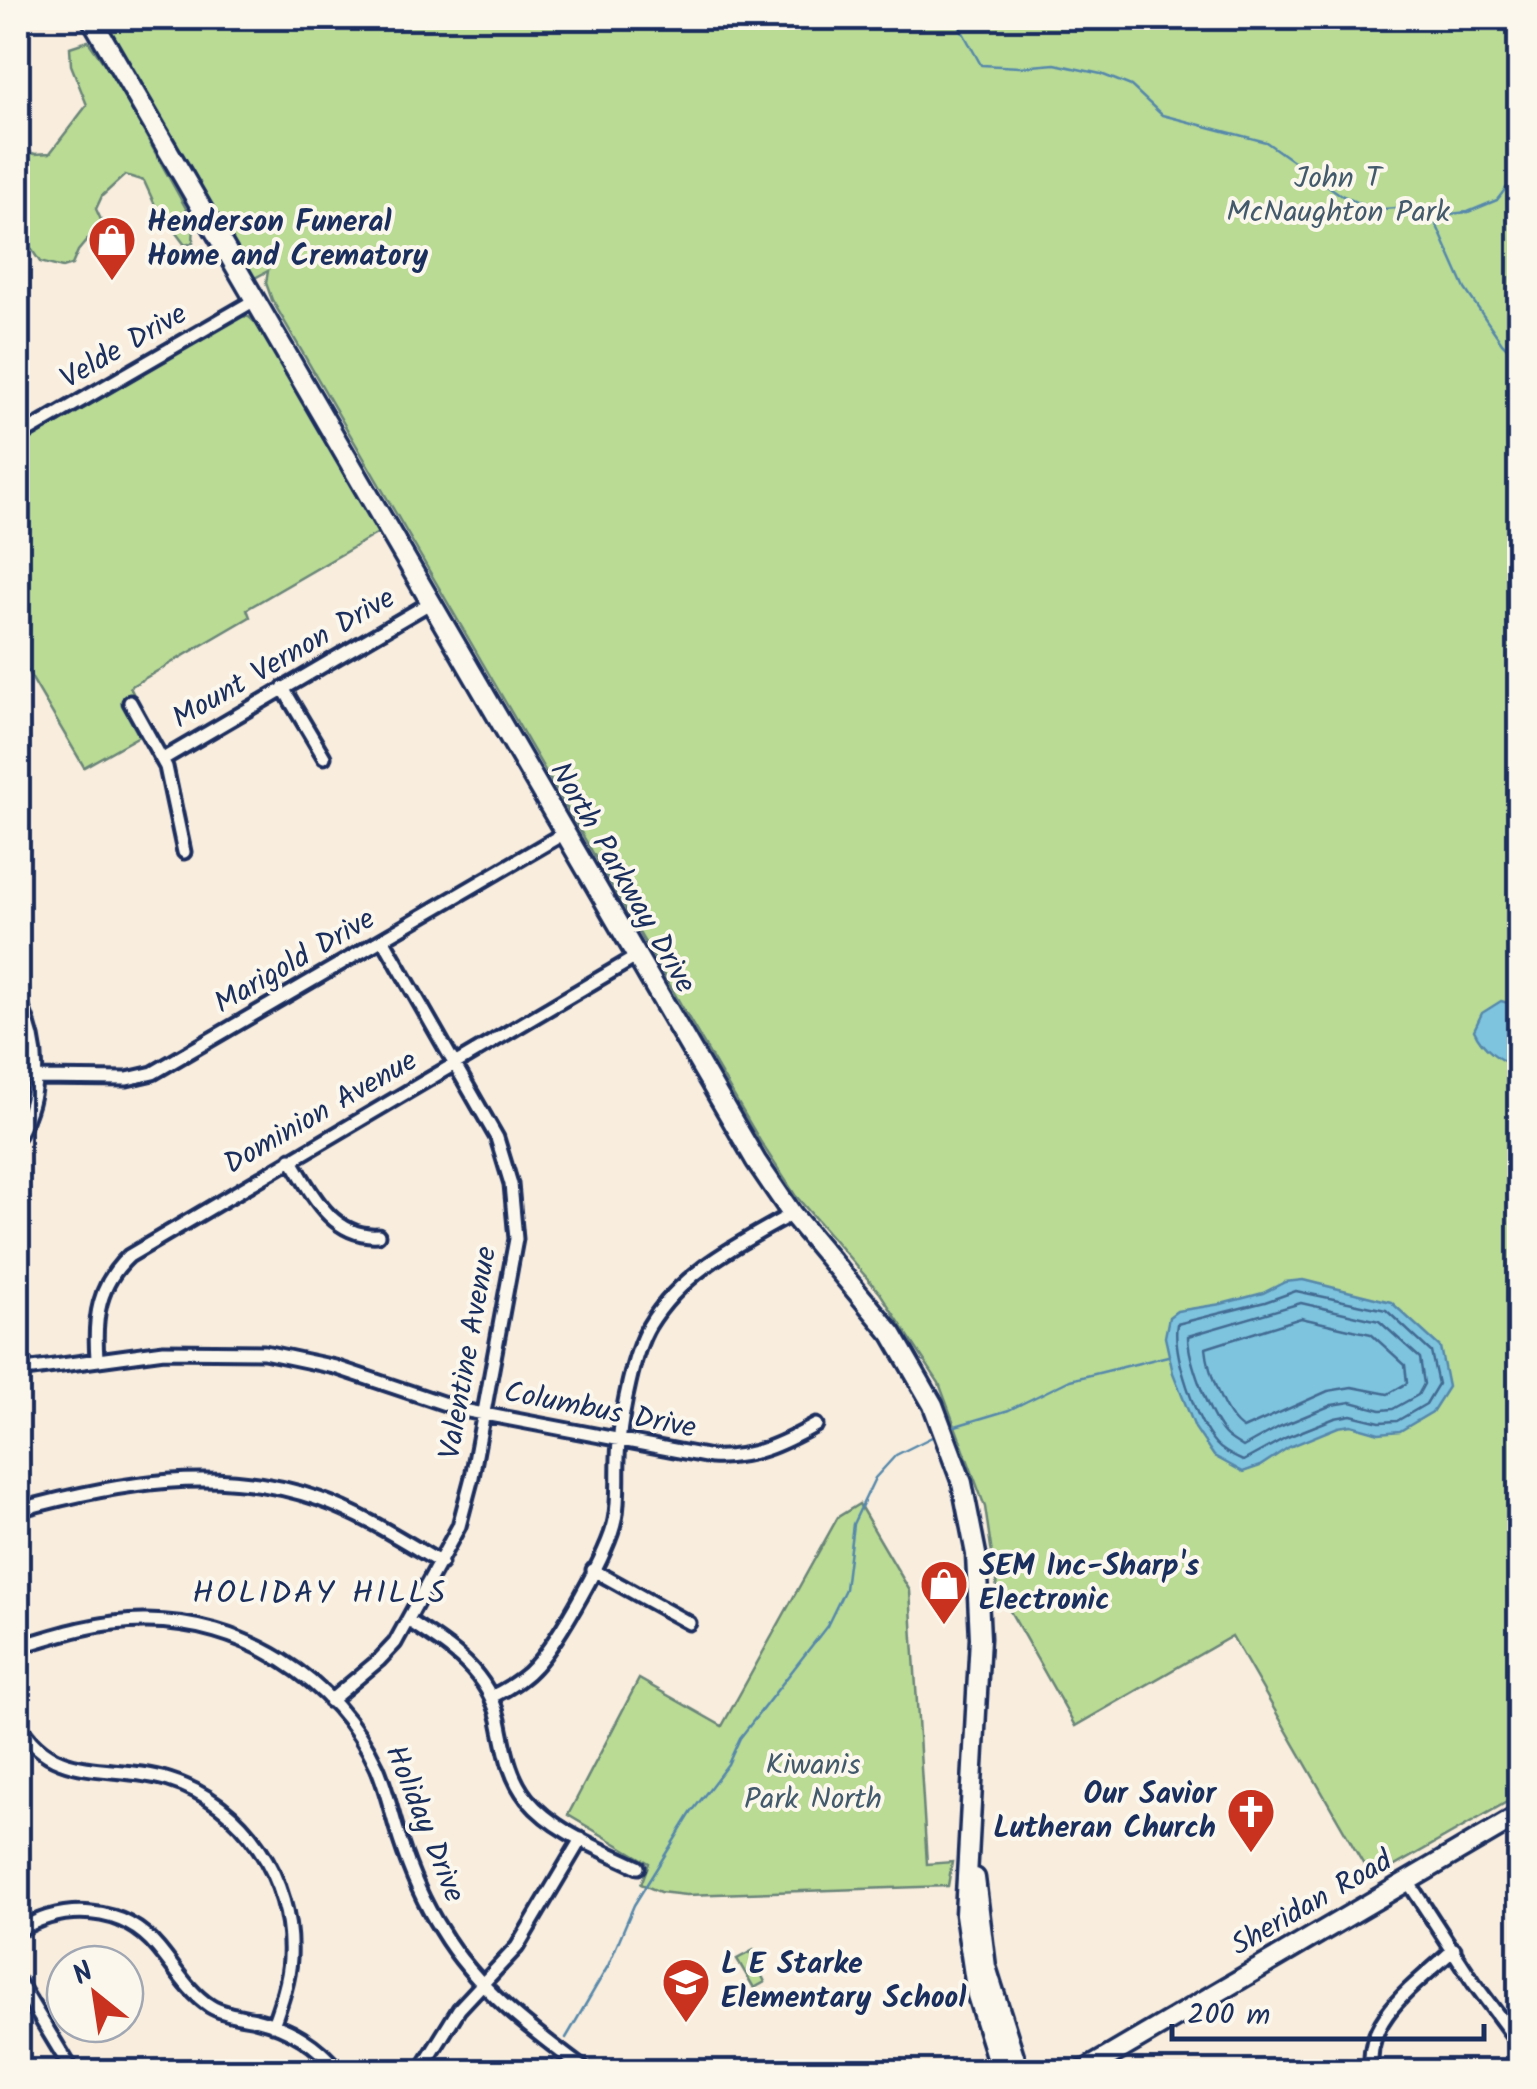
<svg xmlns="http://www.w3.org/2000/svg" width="1537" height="2089" font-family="Kalam,sans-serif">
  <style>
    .green { fill: #b9db94; stroke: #6a8579; stroke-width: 2.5 }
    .water { fill: #7ec4df; stroke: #5688ab; stroke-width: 2.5 }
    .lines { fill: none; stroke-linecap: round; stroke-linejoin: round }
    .shore { stroke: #436b92; stroke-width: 2.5 }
    .stream { stroke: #5688ab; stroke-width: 2.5 }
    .street-casing { stroke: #1b2f5e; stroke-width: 19 }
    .secondary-casing { stroke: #1b2f5e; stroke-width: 25 }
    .street { stroke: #fbf7ec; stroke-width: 11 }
    .secondary { stroke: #fbf7ec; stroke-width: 18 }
    .labels { text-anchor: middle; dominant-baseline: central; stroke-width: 8; stroke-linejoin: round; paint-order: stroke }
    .park-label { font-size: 30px; fill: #425a6c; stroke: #fbf7ec }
    .poi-label { font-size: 30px; font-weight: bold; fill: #1b2f5e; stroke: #fbf7ec; text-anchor: start }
    .street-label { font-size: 30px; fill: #1b2f5e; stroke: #fbf7ec }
    .neighbourhood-label { font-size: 32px; letter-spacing: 2.5px; fill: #1b2f5e; stroke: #fbf7ec }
  </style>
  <rect width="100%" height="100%" fill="#f9eddd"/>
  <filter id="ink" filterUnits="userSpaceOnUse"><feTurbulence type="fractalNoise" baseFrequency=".01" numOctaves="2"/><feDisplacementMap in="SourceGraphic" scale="20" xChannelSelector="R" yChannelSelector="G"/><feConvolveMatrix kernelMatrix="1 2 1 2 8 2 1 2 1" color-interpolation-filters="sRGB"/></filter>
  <g filter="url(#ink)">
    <!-- green -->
    <path class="green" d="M92,18h1427v1777l-147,84 -140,-243 -157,90 -78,-138 -12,-81 -46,-124 -59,-90 -85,-98 -35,-54 -488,-841 -6,-17 2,-12 -23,12z
      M88,41l25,35 81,147 -1,20 -8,2 -30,-40 -11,-24 -19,-6 -23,21 -6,13 6,13 -24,29 -6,14 -10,3 -22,-6 -22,-33v-81l17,6 15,-1 37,-48 -16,-40 -1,-18z
      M241,316l8,1 9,8 120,208 -131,76 3,8 -120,70 5,10 -13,8 17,31 -55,31 -66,-112v-208z
      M859,1504l51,87 17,273 25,-2 -4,24 -262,9 -26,-3 -19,-8 8,-21 -81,-48 71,-136 83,47 116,-209z
      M754,1950l12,21 -5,3 4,8 -11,6 -17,-29z"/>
    <!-- water -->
    <path class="water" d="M1501,1001l18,5v61c-18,-4 -38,-20 -45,-37l8,-17z
      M1303,1280l88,22 49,45 8,40 -16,25 -32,19 -21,2 -28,-8 -13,2 -49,20 -29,19 -17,6 -29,-16 -19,-28 -22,-55 -8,-36 4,-20 8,-6 44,-7 42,-11 22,-11z"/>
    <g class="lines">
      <!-- shore -->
      <path class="shore" d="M1296,1291l90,19 45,42 7,32 -12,20 -29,17 -17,1 -29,-7 -16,3 -50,20 -42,23c-9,-4 -21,-10 -27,-17 -20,-22 -44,-91 -39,-120l88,-22z
        M1301,1303l78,18 41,37 4,26 -6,11 -25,14 -12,1 -30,-8 -19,3 -53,22 -36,20c-6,-4 -14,-8 -19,-14 -15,-18 -36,-73 -36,-97z
        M1301,1318l70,16 34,31 2,18 -19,11 -36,-7 -24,4 -85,38c-20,-13 -35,-59 -37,-81z"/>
      <!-- stream -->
      <path class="stream" d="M955,18l26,47 39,2 35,-3 46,10 30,12 31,29 104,27 75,53 31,15 23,-2 37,8 36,-4 29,-12 23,-30
        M1433,217l32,72 37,54 18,18
        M952,1427l57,-17 61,-30 98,-24
        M566,2038l42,-72 26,-61 57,-92 37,-49 12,-26 87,-112 18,-37 8,-65 22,-46 21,-23 40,-20
        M544,2072l8,-12"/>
      <!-- street casing -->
      <g class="street-casing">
        <path id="street" d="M18,437l237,-137
          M283,688l41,69
          M130,702l36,65 18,85
          M163,759l267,-156
          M18,1000c23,44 24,91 0,135
          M36,1078l91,1 26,-6 410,-239
          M291,1159c20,33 41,79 87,76
          M97,1358c-3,-40 1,-73 32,-102l507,-299
          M18,1371l146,-20 100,1 71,15 128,43 248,47c40,2 71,-13 105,-32
          M18,1510c98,-27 202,-46 301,-11 43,15 83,41 122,64
          M593,1570l96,53
          M409,1621c40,26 78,49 90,99 6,28 9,55 28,79 27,33 74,50 111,68
          M18,1647c41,-13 83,-26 126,-26 97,-1 192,57 233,146 10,23 15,49 23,73 10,31 23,62 41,90 36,60 92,101 147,142
          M491,1697c16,-8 32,-17 44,-31 23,-25 74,-114 80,-146 5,-25 1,-51 4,-77 3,-32 14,-90 30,-117 33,-55 90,-82 143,-112
          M330,1701l49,-41 16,-17 64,-117 13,-49 44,-238 -5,-55 -14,-46 -114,-199
          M18,1723c35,62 94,39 151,57 75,23 125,100 121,178 -1,22 -9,45 -17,67
          M1407,1880l67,103 46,62
          M18,1931c45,-28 105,-26 140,17 17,20 30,44 52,58 13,8 30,10 45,13 33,8 63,26 84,53
          M18,1981l55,91
          M420,2072l39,-63 58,-62 64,-108
          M1372,2072c-10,-54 48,-90 82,-123"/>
      </g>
      <!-- secondary casing -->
      <g class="secondary-casing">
        <path id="secondary" d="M91,18l665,1143 36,53 100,120 41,71 29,78 14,71 4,84 -15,276 12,81 24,77
          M975,1878l11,89 33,105
          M1082,2072l438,-257"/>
      </g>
      <!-- street -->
      <use href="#street" class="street"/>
      <!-- secondary -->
      <use href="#secondary" class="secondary"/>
    </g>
  </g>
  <!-- icons -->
  <defs>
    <g id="shop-pin" transform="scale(2.5)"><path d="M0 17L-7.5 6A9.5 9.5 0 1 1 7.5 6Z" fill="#c8321e" stroke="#fbf7ec"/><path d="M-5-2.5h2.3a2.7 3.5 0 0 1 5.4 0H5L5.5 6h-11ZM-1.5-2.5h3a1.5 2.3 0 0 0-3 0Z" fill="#fff"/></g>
    <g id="church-pin" transform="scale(2.5)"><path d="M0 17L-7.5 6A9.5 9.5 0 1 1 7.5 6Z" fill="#c8321e" stroke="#fbf7ec"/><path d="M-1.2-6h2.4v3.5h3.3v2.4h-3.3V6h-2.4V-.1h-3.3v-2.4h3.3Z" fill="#fff"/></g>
    <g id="school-pin" transform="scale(2.5)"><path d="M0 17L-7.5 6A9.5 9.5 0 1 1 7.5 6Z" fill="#c8321e" stroke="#fbf7ec"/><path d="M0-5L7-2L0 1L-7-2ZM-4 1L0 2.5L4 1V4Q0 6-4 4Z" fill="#fff"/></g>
  </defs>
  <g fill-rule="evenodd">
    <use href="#shop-pin" x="112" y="240"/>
    <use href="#shop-pin" x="944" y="1584"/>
    <use href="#church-pin" x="1251" y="1812"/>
    <use href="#school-pin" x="686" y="1982"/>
  </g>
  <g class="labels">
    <!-- park labels -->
    <g class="park-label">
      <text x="1338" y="179">John T<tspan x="1338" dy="34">McNaughton Park</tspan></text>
      <text x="813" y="1766">Kiwanis<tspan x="813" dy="34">Park North</tspan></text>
    </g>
    <!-- poi labels -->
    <g class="poi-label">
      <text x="147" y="223">Henderson Funeral<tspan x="147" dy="34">Home and Crematory</tspan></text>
      <text x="979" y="1567">SEM Inc-Sharp's<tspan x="979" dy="34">Electronic</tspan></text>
      <text x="1216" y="1795" text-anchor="end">Our Savior<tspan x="1216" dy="34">Lutheran Church</tspan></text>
      <text x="721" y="1965">L E Starke<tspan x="721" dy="34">Elementary School</tspan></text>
    </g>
    <!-- street labels -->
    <g class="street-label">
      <text transform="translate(124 347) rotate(-30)">Velde Drive</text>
      <text transform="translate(284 659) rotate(-30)">Mount Vernon Drive</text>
      <text transform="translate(622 878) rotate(60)">North Parkway Drive</text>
      <text transform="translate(295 962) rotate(-30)">Marigold Drive</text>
      <text transform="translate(321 1113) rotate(-30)">Dominion Avenue</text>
      <text transform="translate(469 1353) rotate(-80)">Valentine Avenue</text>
      <text transform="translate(600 1411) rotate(11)">Columbus Drive</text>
      <text transform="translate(424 1824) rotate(68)">Holiday Drive</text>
      <text transform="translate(1312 1904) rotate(-30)">Sheridan Road</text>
    </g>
    <!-- neighbourhood labels -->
    <g class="neighbourhood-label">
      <text x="320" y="1594">HOLIDAY HILLS</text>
    </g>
  </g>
  <!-- margin -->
  <rect width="1537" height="2089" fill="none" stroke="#fbf7ec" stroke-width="60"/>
  <rect x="30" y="30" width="1477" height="2029" fill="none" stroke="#1b2f5e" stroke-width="4" filter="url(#ink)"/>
  <!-- north arrow -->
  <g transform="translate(95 1994) rotate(330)"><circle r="48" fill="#fbf7ec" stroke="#a1a7b3" stroke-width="2.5"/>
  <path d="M0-8L18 38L0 25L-18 38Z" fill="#c8321e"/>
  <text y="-15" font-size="28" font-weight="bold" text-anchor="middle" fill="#1b2f5e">N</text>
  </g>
  <!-- scale -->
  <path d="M1172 2024v15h312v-15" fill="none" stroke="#1b2f5e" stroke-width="5"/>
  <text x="1187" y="2024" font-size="30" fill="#1b2f5e" stroke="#fbf7ec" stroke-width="8" paint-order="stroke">200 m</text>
</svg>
